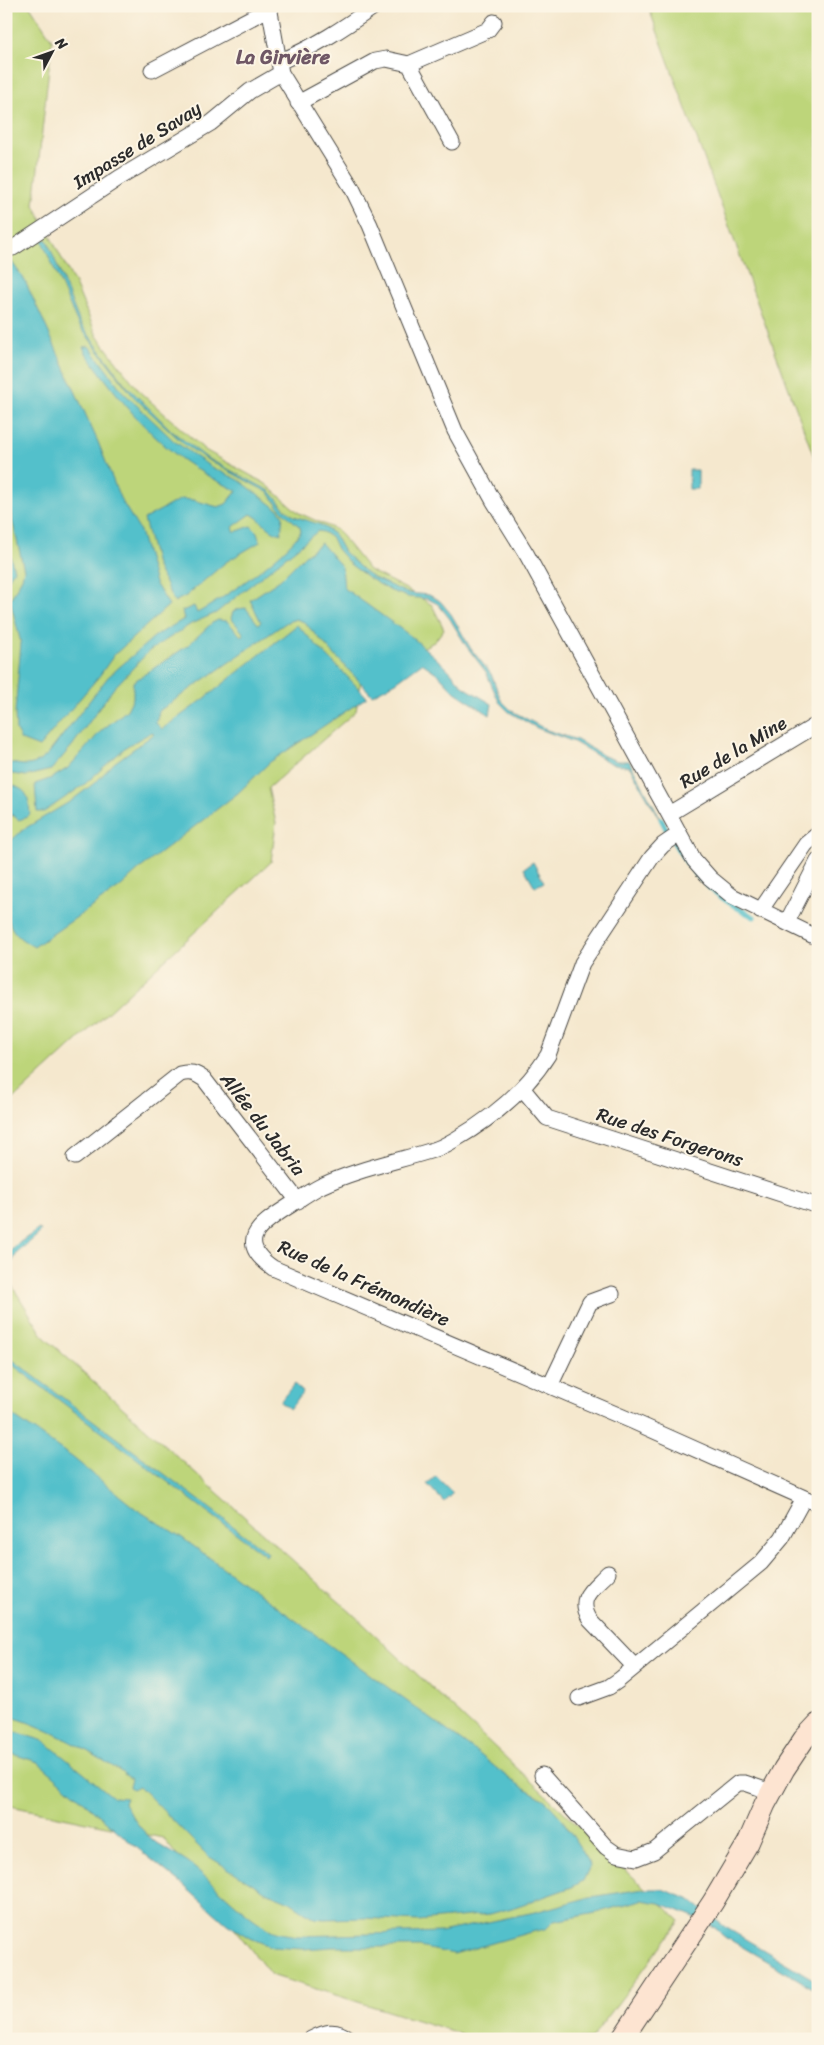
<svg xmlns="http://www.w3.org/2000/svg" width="824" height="2045" font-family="Sriracha,sans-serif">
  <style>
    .green { fill: #bdd57a; stroke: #748052 }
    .water { fill: #53c0cb; stroke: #3f767b }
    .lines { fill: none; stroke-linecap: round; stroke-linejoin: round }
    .stream { stroke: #53c0cb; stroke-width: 5 }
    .minor-casing { stroke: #494743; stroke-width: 17 }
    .secondary-casing { stroke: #494743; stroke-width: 23 }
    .minor { stroke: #fff; stroke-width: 15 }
    .secondary { stroke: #fde4d1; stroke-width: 21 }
    .labels { text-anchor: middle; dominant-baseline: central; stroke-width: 4; stroke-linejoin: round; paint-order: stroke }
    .street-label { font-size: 19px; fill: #2b2b2b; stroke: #fcf5e5 }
    .neighbourhood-label { font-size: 20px; font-weight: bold; fill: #6f5765; stroke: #fcf5e5 }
  </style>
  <rect width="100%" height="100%" fill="#fcf5e5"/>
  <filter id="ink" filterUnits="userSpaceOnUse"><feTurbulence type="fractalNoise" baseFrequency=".02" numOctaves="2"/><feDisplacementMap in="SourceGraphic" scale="10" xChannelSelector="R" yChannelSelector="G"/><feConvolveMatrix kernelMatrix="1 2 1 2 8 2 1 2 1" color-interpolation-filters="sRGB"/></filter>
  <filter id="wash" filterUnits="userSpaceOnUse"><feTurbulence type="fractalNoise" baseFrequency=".0096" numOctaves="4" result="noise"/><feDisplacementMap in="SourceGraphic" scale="20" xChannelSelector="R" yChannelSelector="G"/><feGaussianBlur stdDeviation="1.12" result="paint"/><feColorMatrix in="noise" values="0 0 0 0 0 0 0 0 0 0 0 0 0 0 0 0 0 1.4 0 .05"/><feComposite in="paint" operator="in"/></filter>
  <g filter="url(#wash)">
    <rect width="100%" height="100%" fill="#f5e8ce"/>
    <!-- green -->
    <path class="green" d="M6,6h24l22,34 -18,165 41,79 22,52 44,57 64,57 61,34 33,29 38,17 32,40 37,19 26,16 12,24 -10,13 -73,37 -5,32 -88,77 8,35 -5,39 -265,244z
      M648,6h170v462z
      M6,1276l38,61 311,279 325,305 -89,118h-113l-207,-64 -108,-137 -157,-33z"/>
    <!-- water -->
    <path class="water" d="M43,239l4,1 33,83 45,61 48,48 34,26 63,33 15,18 9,7 27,9 13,9 10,18 20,19 12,8 31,14 22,2 11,6 11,13 20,35 20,25 10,26 11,11 35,19 30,10 27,16 13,5h12l32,58 -1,1 -30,-53 -20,-4 -36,-21 -37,-14 -28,-16 -10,-10 -13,-30 -19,-25 -17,-28 -12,-15 -10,-5 -20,-2 -17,-6 -22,-13 -18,-13 -14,-16 -5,-11 -9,-6 -5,-1 -102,82 -25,11 -42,27 -36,38 -41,57 -21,24 -25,6 -20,-3v-11c20,4 27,6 42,-8l60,-77 47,-41 29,-17 -2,-8 12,-5 3,7c22,-11 93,-61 104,-82l-1,-4 -19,-17 -12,-17 -63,-34 -21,-14 -52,-49 -55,-72 -36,-83z
      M9,258l15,21 20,43 54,120 22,56 20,33 15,52 14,22 -55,50 -14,20 -61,72 -18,-7 -5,-9 -1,-19 6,-69 -11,-43 12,-22 2,-8 -18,-76v-234z
      M89,346l34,46 51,49 37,26 28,13 40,30 4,6 -2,18c-15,-4 -18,-14 -30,-20l-18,13 2,5 16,-6 6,6 3,10 -34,20 -40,34 -12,6 -18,-37 -12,-46 37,-20 12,1 25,7 8,-3 11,-13c-11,-6 -23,-11 -34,-18 -50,-29 -84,-74 -117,-120l-3,-6z
      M689,470h9v19h-9z
      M6,541l8,29 -8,13z
      M321,543l21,24 2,21 68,49 35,31 17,19 28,17 -2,11 -35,-23 -17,-18 -16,-11 -26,19 -24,13 -68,-73 -8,-3 -9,3 -128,89 -3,12 6,6 42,-30 93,-74 70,72 -97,65 -32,31 -96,74 -22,20 -86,60c-8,-5 -16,-9 -21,-17 -11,-15 -7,-65 -7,-85l18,-16 47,-28 26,-20 17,-18 40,-29 -2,-2 -25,14 -42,38 -41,28h-7l-2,-28 17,-6 16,-10 33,-37 26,-21 6,-12v-16l54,-36 25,-23 6,-3 9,1 14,15 3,-2 -13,-16 2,-6 4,-3 9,-1 12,16 3,-2 -11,-22 30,-20 24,-24z
      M6,783c21,7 22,9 24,31l-3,3 -8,3 -8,-6 -5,12z
      M533,862l11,20 -9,5 -11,-19z
      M39,1229l2,3 -24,21 -11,21v-18l10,-11z
      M6,1355l197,148 65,50 -2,3 -260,-196z
      M294,1384l9,8 -13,17 -10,-7z
      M6,1411l66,46 64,52 45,28 297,216 33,27 34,20 17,19 27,43 1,4 -7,15 -11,6 -60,21 -22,6 -72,7 -54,-3 -40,1 -10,-1 -24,-16 -24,-10 -58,-36 -69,-70 -6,3 -4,-2 2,-8c-26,-20 -94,-58 -125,-63z
      M436,1476l17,17 -9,9 -17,-18z
      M6,1729l38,12 69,56 13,1 -2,5c10,17 20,32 37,43 12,8 25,14 35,23 23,19 50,48 75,61 8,4 17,4 26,6l144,-4 94,-20 55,-15 54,-8h18l29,11 34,27 93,55v9l-91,-53 -18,-15 -49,-20 -19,-3 -45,13 -42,8 -8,8 -15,3 -77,22 -35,-7h-87l-29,2 -31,-2 -24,-10 -21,-13 -44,-39 -53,-43 -92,-80 -32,-10z"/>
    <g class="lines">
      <!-- stream -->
      <path class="stream" d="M661,819c25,49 44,73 93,98"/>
    </g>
  </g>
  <g filter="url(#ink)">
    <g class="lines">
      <!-- minor casing -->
      <g class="minor-casing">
        <path id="minor" d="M269,6l12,67 71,115 18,37 85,206 38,69 34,55 167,305 16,18 22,18 86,42
          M279,62c37,-16 63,-33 96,-56
          M409,64l43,78
          M152,70l118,-62
          M298,103l77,-42 11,-2 23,5 79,-34 6,-8
          M13,248l106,-70 92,-55 39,-32 31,-18
          M669,814l149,-90
          M679,834l-16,11 -11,12 -70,106 -34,92c-22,35 -56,63 -92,84 -7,4 -15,9 -23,11 -38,12 -76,19 -112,36 -12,6 -24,15 -35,22 -28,18 -50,34 -13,60l359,153 186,83
          M760,911l46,-67 12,-10
          M787,922l31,-61
          M522,1088l25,30 271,88
          M75,1157l105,-83c10,-3 15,-1 24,5l94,122
          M550,1386l40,-84 22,-8
          M608,1573c-15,16 -32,24 -18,47l44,46
          M579,1698l30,-11 10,-7 142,-117 21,-25 22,-40
          M542,1775l64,72 10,7 20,4 18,-7 84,-68h7l26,9
          M311,2039c14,-7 24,-11 38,0"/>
      </g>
      <!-- secondary casing -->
      <g class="secondary-casing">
        <path id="secondary" d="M622,2039l91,-137 35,-59 17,-39 19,-35 20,-30 14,-15"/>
      </g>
      <!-- minor -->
      <use href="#minor" class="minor"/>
      <!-- secondary -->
      <use href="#secondary" class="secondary"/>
    </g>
  </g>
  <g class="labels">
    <!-- street labels -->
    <g class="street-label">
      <text transform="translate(137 145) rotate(-32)">Impasse de Savay</text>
      <text transform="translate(733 752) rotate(-31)">Rue de la Mine</text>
      <text transform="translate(263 1124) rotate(52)">Allée du Jabria</text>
      <text transform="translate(670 1137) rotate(18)">Rue des Forgerons</text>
      <text transform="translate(364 1283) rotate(24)">Rue de la Frémondière</text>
    </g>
    <!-- neighbourhood labels -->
    <g class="neighbourhood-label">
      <text x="283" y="57">La Girvière</text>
    </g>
  </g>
  <!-- margin -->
  <rect width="824" height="2045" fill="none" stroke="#fcf5e5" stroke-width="25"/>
  <!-- north arrow -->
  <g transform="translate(52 52) rotate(49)" stroke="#fcf5e5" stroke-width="4" paint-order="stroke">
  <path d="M0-4L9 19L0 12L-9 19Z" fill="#2b2b2b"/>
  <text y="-8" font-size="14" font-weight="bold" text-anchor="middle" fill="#2b2b2b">N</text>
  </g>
</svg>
